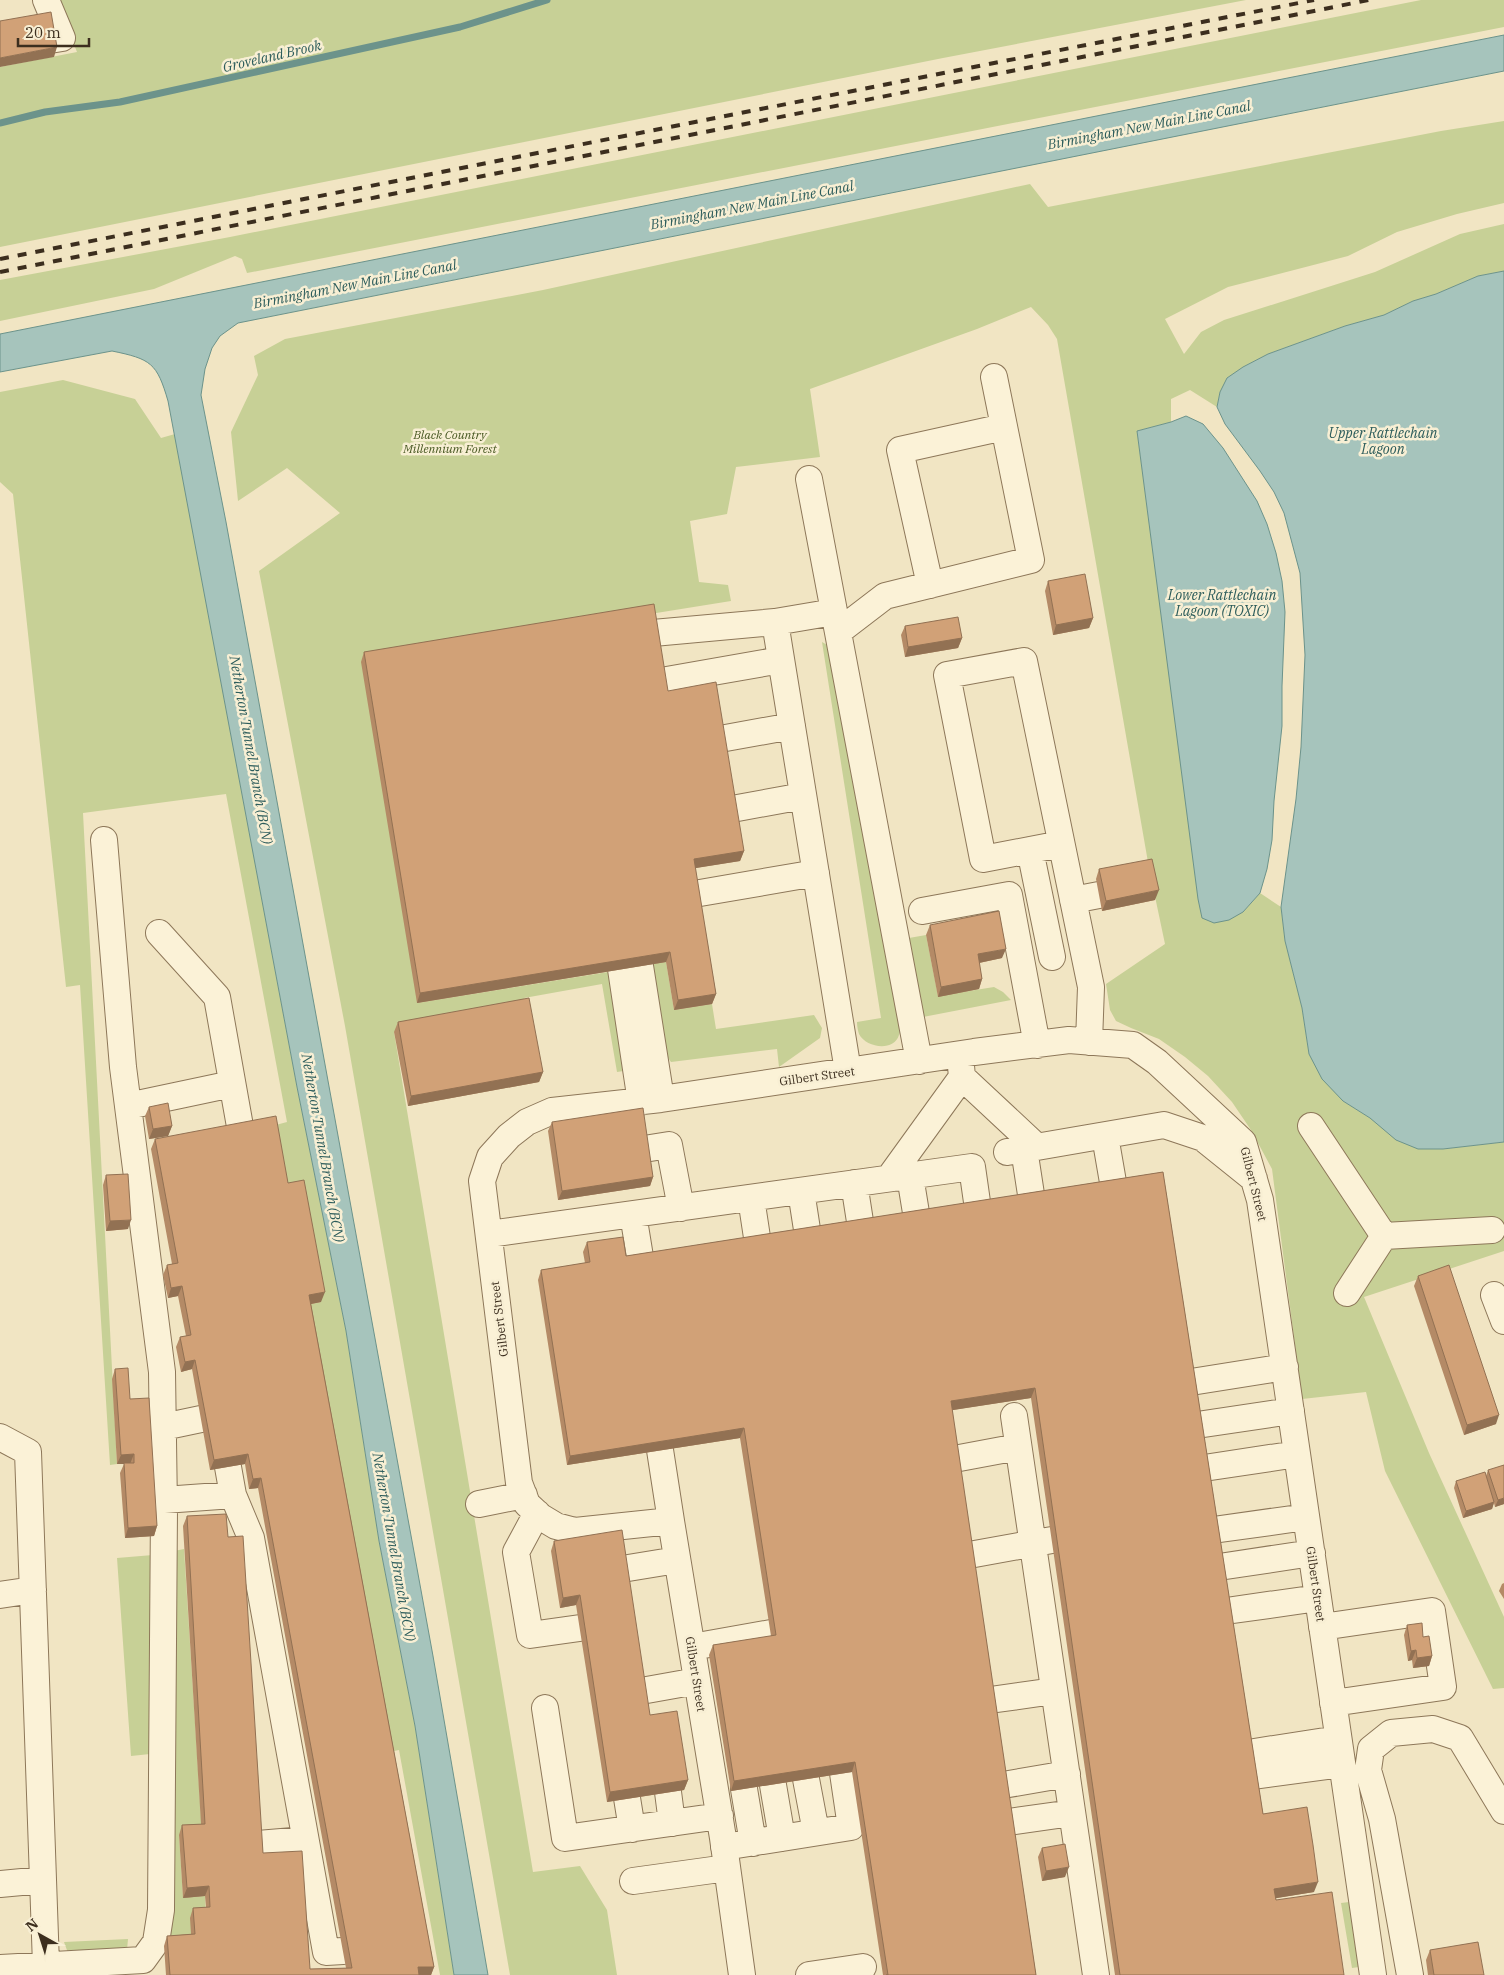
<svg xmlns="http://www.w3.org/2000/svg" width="1504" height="1975" font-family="'IBM Plex Serif',serif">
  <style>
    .green { fill: #c7d096 }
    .water { fill: #a6c4bc; stroke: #6c938b }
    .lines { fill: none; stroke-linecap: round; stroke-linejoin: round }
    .stream { stroke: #6c938b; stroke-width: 7 }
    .minor-casing { stroke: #8d7759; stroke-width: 28 }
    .minor { stroke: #fbf2d7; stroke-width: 26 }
    .rail { stroke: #3c2e1e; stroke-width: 4; stroke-dasharray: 9 9; stroke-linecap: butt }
    .wall { fill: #b48a66 }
    .shaded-wall { fill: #927153 }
    .building { fill: #d1a177; stroke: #927153 }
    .labels { text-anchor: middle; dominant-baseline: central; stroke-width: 5; stroke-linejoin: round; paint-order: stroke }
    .park-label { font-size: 12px; font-style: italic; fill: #495923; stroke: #f8efd4 }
    .street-label { font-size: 12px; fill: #3c2e1e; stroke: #f8efd4 }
    .water-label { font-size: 14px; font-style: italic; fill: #2c5c5b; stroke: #f8efd4 }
  </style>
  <rect width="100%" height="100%" fill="#f1e5c3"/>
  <!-- green -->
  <path class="green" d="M56,0h1190l-303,58 -943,189v-180l77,-15z
    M1421,0h83v27l-1257,246 -5,-14 -7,-3 -81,33 -154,32v-41l230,-43z
    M1504,121v82l-47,11 -60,18 -49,24 -120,31 -63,32 19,35 17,-22 23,-12 151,-48 85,-38 44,-10v47l-26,5 -42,18 -23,7 -29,14 -39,11 -77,28 -25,13 -23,25 -3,15 -27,-17 -19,9v23l-34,9 65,487 41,-6 17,-19 21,14 4,34 17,67 7,46 34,47 27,17 73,31 61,-7v109l-140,46 65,156 75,164v71l-11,1 -108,-218 -19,-79 -64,7 -30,-230 -21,-39 -19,-28 -24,-26 -23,-19 -26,-18 -28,-11 -15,-7 -6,-11 -4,-26 59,-40 -16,-76 -92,-529 -9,-14 -17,-18 -54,22 -167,60 10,68 -84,10 -9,47 -37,7 9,61 29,3 3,16 -81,13 -233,389 197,-32 16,99 -13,2 -15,-88 -78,14 2,10 -132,24 139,840 47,-6 27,44 10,65h-107l-165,-949 -86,-455 81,-58 -53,-45 -49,33 -7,-69 27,-57 -4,-19 31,-17 258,-49 487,-106 18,23 393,-76z
    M63,380l72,19 26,39 14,-4 122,653 49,244 33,210 36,185 39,249h-14l-41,-225 -10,2 -83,-447 15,-3 -36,-109 -13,-67 15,-4 -61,-328 -143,19 34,651 -7,1 -30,-480 -14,2 -53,-493 -13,-12v-90z
    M822,642l7,4 70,369c0,5 2,15 0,20 -5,17 -33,13 -40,-1 -1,-3 -2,-8 -2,-12l24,-4z
    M926,935l12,61 56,-9 9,5 8,8 -88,17 -14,-79z
    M666,962l8,48 38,-6 4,25 98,-14 8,13 -2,10 -41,29 -2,-18 -106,13 -7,-10 -13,-88z
    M184,1549l18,284 -23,2 4,62 22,-1 1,21 -14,27 -28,2 10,-395z
    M153,1555l-3,199 -19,2 -14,-198z
    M1349,1902l10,65 -7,1 -11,-65z
    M128,1939l-1,11 -59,3 -4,-11z"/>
  <!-- water -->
  <path class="water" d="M1504,35v36l-1266,252 -18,13 -8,12 -7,21 -4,26 25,127 207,1134 55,319h-34l-39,-249 -36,-185 -33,-210 -49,-244 -129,-686c-11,-38 -17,-42 -56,-50l-112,21v-38z
    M1504,271v871l-61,7h-25l-22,-9 -26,-22 -27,-17 -21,-22 -13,-25 -7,-46 -17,-67 -4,-34 15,-108 5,-52 4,-92 -5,-82 -16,-60 -10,-21 -14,-21 -35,-47 -8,-17 3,-15 7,-14 16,-11 25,-13 77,-28 39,-11 29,-14 23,-7 42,-18z
    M1186,416l17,8 20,24 34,53 10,23 9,29 6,28 3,31 -3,74v40l-8,75 -2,39 -5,29 -7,24 -17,19 -14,8 -15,3 -12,-5 -4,-19 -61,-468 34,-9z"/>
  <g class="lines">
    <!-- stream -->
    <path class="stream" d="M0,123l45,-11 75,-10 340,-75 87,-27"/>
    <!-- minor casing -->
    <g class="minor-casing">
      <path id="minor" d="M46,0l16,38 -12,2
        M809,479l110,582
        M930,585l-30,-135 104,-23
        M834,612l-59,10 73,449
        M838,632l47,-36 146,-36 -37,-183
        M653,633l122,-11
        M661,681l120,-21
        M720,739l72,-13
        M732,809l71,-13
        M1061,844l-78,15 -36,-184 77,-14 67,326 -2,55
        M1030,850l22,107
        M694,894l122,-21
        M1073,900l26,-5
        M922,911l87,-16 28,150
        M159,933l58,64 24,135
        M640,966l21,133
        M621,969l20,133
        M960,1055l2,22 75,70
        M128,1106l104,-22
        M1311,1126l73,110 108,-6
        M1105,1136l9,52
        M644,1149l25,-4 12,63
        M1024,1149l8,52
        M1007,1152l157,-27 39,13 51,41
        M910,1176l7,43
        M889,1178l73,-101
        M854,1183l7,45
        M801,1191l7,45
        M751,1198l7,46
        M633,1214l8,49
        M489,1234l483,-67 6,42
        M1347,1293l37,-57
        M1494,1295l10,26
        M1191,1382l94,-15
        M1014,1416l82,559
        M1197,1425l94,-14
        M163,1427l38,-8
        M0,1437l28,15 18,513
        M660,1450l11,71
        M954,1459l64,-12
        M228,1467l5,28
        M1204,1468l93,-14
        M164,1500l69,-5 18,43 75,414 17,-1
        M479,1504l45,-9
        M537,1513l-21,39 14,83 50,-7
        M1213,1530l93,-13
        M969,1555l83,-15
        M1219,1567l93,-14
        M622,1569l55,-9
        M0,1595l33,-5
        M1226,1611l92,-13
        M1322,1627l110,-16 11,76 -110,16
        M692,1647l79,-14
        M641,1691l56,-10
        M990,1700l64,-9
        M545,1708l20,130 155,-22
        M1248,1753l90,-14
        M1252,1776l90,-12
        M806,1779l10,53
        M773,1785l9,53
        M1003,1785l64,-11
        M744,1789l9,54
        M668,1792l4,31
        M627,1798l5,31
        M1008,1822l64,-9
        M258,1844l47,-4
        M724,1847l127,-20 -8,-54
        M633,1881l94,-13
        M0,1884l43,-4
        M0,1968l143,-8 13,-18 5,-32 3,-401 -2,-137 -39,-305 -19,-227
        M742,1975l-19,-137 -52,-317 -96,10 -19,-5 -15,-9 -14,-13 -8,-21 -37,-302 8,-24 19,-21 18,-14 25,-11 109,-12 313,-47 95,-12 64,5 24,17 86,80 17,58 113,775
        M809,1975l54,-8
        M1410,1975l-28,-156 -14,-49 3,-21 20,-16 42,-4 27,9 44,73"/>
    </g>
    <!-- minor -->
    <use href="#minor" class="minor"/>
    <!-- rail -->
    <path class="rail" d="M0,259l1314,-259
      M0,272l1369,-272"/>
  </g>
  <!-- wall -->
  <path class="wall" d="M1048,581l45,37 -4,10 -36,7 -8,-44z
    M905,626l57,12 -4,10 -53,9 -4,-22z
    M364,652l304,39 76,160 -4,10 -45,7 21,126 -4,10 -38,6 -8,-48 -249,41 -56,-341z
    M1099,869l56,31 -53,11 -6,-32z
    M930,925l72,33 -23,5 3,16 -3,10 -41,8 -12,-62z
    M398,1022l145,50 -4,10 -131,24 -14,-74z
    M149,1107l23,19 -4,10 -19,3 -4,-23z
    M552,1122l101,55 -3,9 -92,14 -10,-69z
    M155,1139l133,44 33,119 -10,2 123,663 -3,8h-265l-2,-29 3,-10 24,-2 -1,-16 3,-10 13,-1 -1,-11 -22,2 -4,-63 3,-10 19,-1 -18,-298 4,-10 41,21 35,316 47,116 36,-1 -88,-480 -9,1 -4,-25 -35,6 -18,-101 -11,3 -5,-25 4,-10 6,-1 -8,-40 -10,2 -5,-23 4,-10 5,-1 -21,-115z
    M1163,1172l100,642 51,78 -38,6v2l68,75h-229l-84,-577 -79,12 84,565h-153l-31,-203 -121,19 -22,-136 4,-10 58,-9 -31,-198 -173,27 -29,-185 3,-10 44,-7 -2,-11 4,-10 39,14z
    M106,1175l22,54 -22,2 -3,-46z
    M1418,1276l78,148 -32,11 -50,-149z
    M115,1369l15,30 27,127 -3,10 -29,2 -5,-65 4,-9h-7l-5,-85z
    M1488,1470l16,34 -9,3 -1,-4 -2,6 -29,9 -9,-30 2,-7 30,-5z
    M554,1541l96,174 38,65 -4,10 -77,12 -31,-197 -16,3 -9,-57z
    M1504,1583v16l-5,-8 3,-7z
    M1407,1625l16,12 9,19 -3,10 -16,2 -1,-8 -4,1 -4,-26z
    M1042,1848l23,29 -23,4 -4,-24z
    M1430,1950l54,25h-56l-2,-15z"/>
  <!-- shaded-wall -->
  <path class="shaded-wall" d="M57,47l-3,10 -54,10v-9z
    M1093,618l-4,10 -36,7 3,-10z
    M962,638l-4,10 -53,9 3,-10z
    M744,851l-4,10 -50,8 4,-10z
    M1159,890l-4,10 -53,11 4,-10z
    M1006,949l-4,9 -28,6 4,-10z
    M670,952l-4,10 -249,41 3,-10z
    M982,979l-3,10 -41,8 3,-10z
    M716,994l-4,10 -38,6 4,-10z
    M543,1072l-4,10 -131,24 3,-10z
    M172,1126l-4,10 -19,3 4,-10z
    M653,1177l-3,9 -92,14 4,-9z
    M131,1220l-3,9 -22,2 4,-10z
    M182,1286l-4,10 -10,2 3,-10z
    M325,1292l-4,10 -15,3 3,-10z
    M195,1360l-3,9 -11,3 4,-10z
    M1035,1388l-4,10 -84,13 4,-10z
    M1499,1415l-3,9 -32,11 3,-10z
    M744,1428l-4,10 -173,27 3,-9z
    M134,1454l-4,10h-13l4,-9z
    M248,1454l-3,10 -35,6 4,-10z
    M261,1478l-3,10 -9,1 4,-10z
    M1504,1498v6l-9,3 3,-7z
    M1494,1502l-2,7 -29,9 3,-7z
    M157,1526l-3,10 -29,2 3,-10z
    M580,1595l-4,10 -16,3 3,-10z
    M1416,1650l-4,10 -4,1 3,-10z
    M1432,1656l-3,10 -16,2 4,-10z
    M855,1762l-3,10 -121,19 3,-10z
    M688,1780l-4,10 -77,12 3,-10z
    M1069,1867l-4,10 -23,4 4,-10z
    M1318,1882l-4,10 -43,7 3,-10z
    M209,1886l-4,10 -22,2 4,-10z
    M418,1967h16l-3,8h-16z"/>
  <!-- building -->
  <path class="building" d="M51,12l6,35 -57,11v-37z
    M1085,574l8,44 -37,7 -8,-44z
    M654,604l14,87 48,-9 28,169 -50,8 22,135 -38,6 -8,-48 -250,41 -56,-341z
    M958,617l4,21 -54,9 -3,-21z
    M1152,859l7,31 -53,11 -7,-32z
    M999,911l7,38 -28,5 4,25 -41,8 -11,-62z
    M529,998l14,74 -132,24 -13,-74z
    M168,1103l4,23 -19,3 -4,-22z
    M643,1108l10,69 -91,14 -10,-69z
    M276,1116l12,67 16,-3 21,112 -16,3 125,672h-16l1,8h-249l-3,-39 28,-2 -2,-26 17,-1 -1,-21 -22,2 -5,-63 23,-1 -18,-308 39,-2 2,23 15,-1 20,317 39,-2 8,118 42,-1 -91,-490 -8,1 -5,-25 -34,6 -19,-100 -10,2 -5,-25 11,-2 -9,-49 -11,2 -4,-23 11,-2 -23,-124z
    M1163,1172l100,642 44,-7 6,38 5,37 -44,7 2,11 56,-8 12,83h-224l-85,-587 -84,13 85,574h-150h2l-33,-213 -121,19 -21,-136 63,-10 -32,-207 -174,28 -29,-186 49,-8 -3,-20 36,-5 3,19z
    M128,1174l3,46 -21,1 -4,-46z
    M1449,1265l50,150 -32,10 -49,-149z
    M128,1368l2,31 19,-1 8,128 -29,2 -4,-65h10v-9l-13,1 -6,-86z
    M1504,1465v33l-6,2 -10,-30z
    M1485,1472l9,30 -28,9 -10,-30z
    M622,1530l28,185 27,-4 11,69 -78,12 -30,-197 -17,3 -9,-57z
    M1422,1623l1,14 6,-1 3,20 -15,2 -1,-8 -5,1 -4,-26z
    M1065,1844l4,23 -23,4 -4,-23z
    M1478,1942l6,33h-50l-4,-25z"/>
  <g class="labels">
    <!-- park labels -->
    <g class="park-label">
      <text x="450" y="434">Black Country<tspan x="450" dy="14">Millennium Forest</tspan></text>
    </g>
    <!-- street labels -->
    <g class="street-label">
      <text transform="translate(817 1076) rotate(-8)">Gilbert Street</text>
      <text transform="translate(1254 1184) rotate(76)">Gilbert Street</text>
      <text transform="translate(499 1319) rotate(-97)">Gilbert Street</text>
      <text transform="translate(1316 1584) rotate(82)">Gilbert Street</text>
      <text transform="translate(696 1674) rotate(81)">Gilbert Street</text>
    </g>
    <!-- water labels -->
    <g class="water-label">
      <text transform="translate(272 56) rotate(-13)">Groveland Brook</text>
      <text transform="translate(1149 125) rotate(-11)">Birmingham New Main Line Canal</text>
      <text transform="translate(752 205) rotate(-11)">Birmingham New Main Line Canal</text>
      <text transform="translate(355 284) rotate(-11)">Birmingham New Main Line Canal</text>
      <text x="1383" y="433">Upper Rattlechain<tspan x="1383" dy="16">Lagoon</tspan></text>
      <text x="1222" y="595">Lower Rattlechain<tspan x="1222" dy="16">Lagoon (TOXIC)</tspan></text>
      <text transform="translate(251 750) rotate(80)">Netherton Tunnel Branch (BCN)</text>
      <text transform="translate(323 1148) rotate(80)">Netherton Tunnel Branch (BCN)</text>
      <text transform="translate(394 1547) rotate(80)">Netherton Tunnel Branch (BCN)</text>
    </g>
  </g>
  <!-- north arrow -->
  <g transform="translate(40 1935) rotate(321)" stroke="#f8efd4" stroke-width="4" paint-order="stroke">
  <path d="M0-4L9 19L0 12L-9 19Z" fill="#3c2e1e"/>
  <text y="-8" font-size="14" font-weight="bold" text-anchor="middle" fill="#3c2e1e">N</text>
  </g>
  <!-- scale -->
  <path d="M18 38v8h71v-8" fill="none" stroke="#3c2e1e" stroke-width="2.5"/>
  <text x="25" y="38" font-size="15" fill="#3c2e1e" stroke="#f8efd4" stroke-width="4" paint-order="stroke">20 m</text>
</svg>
